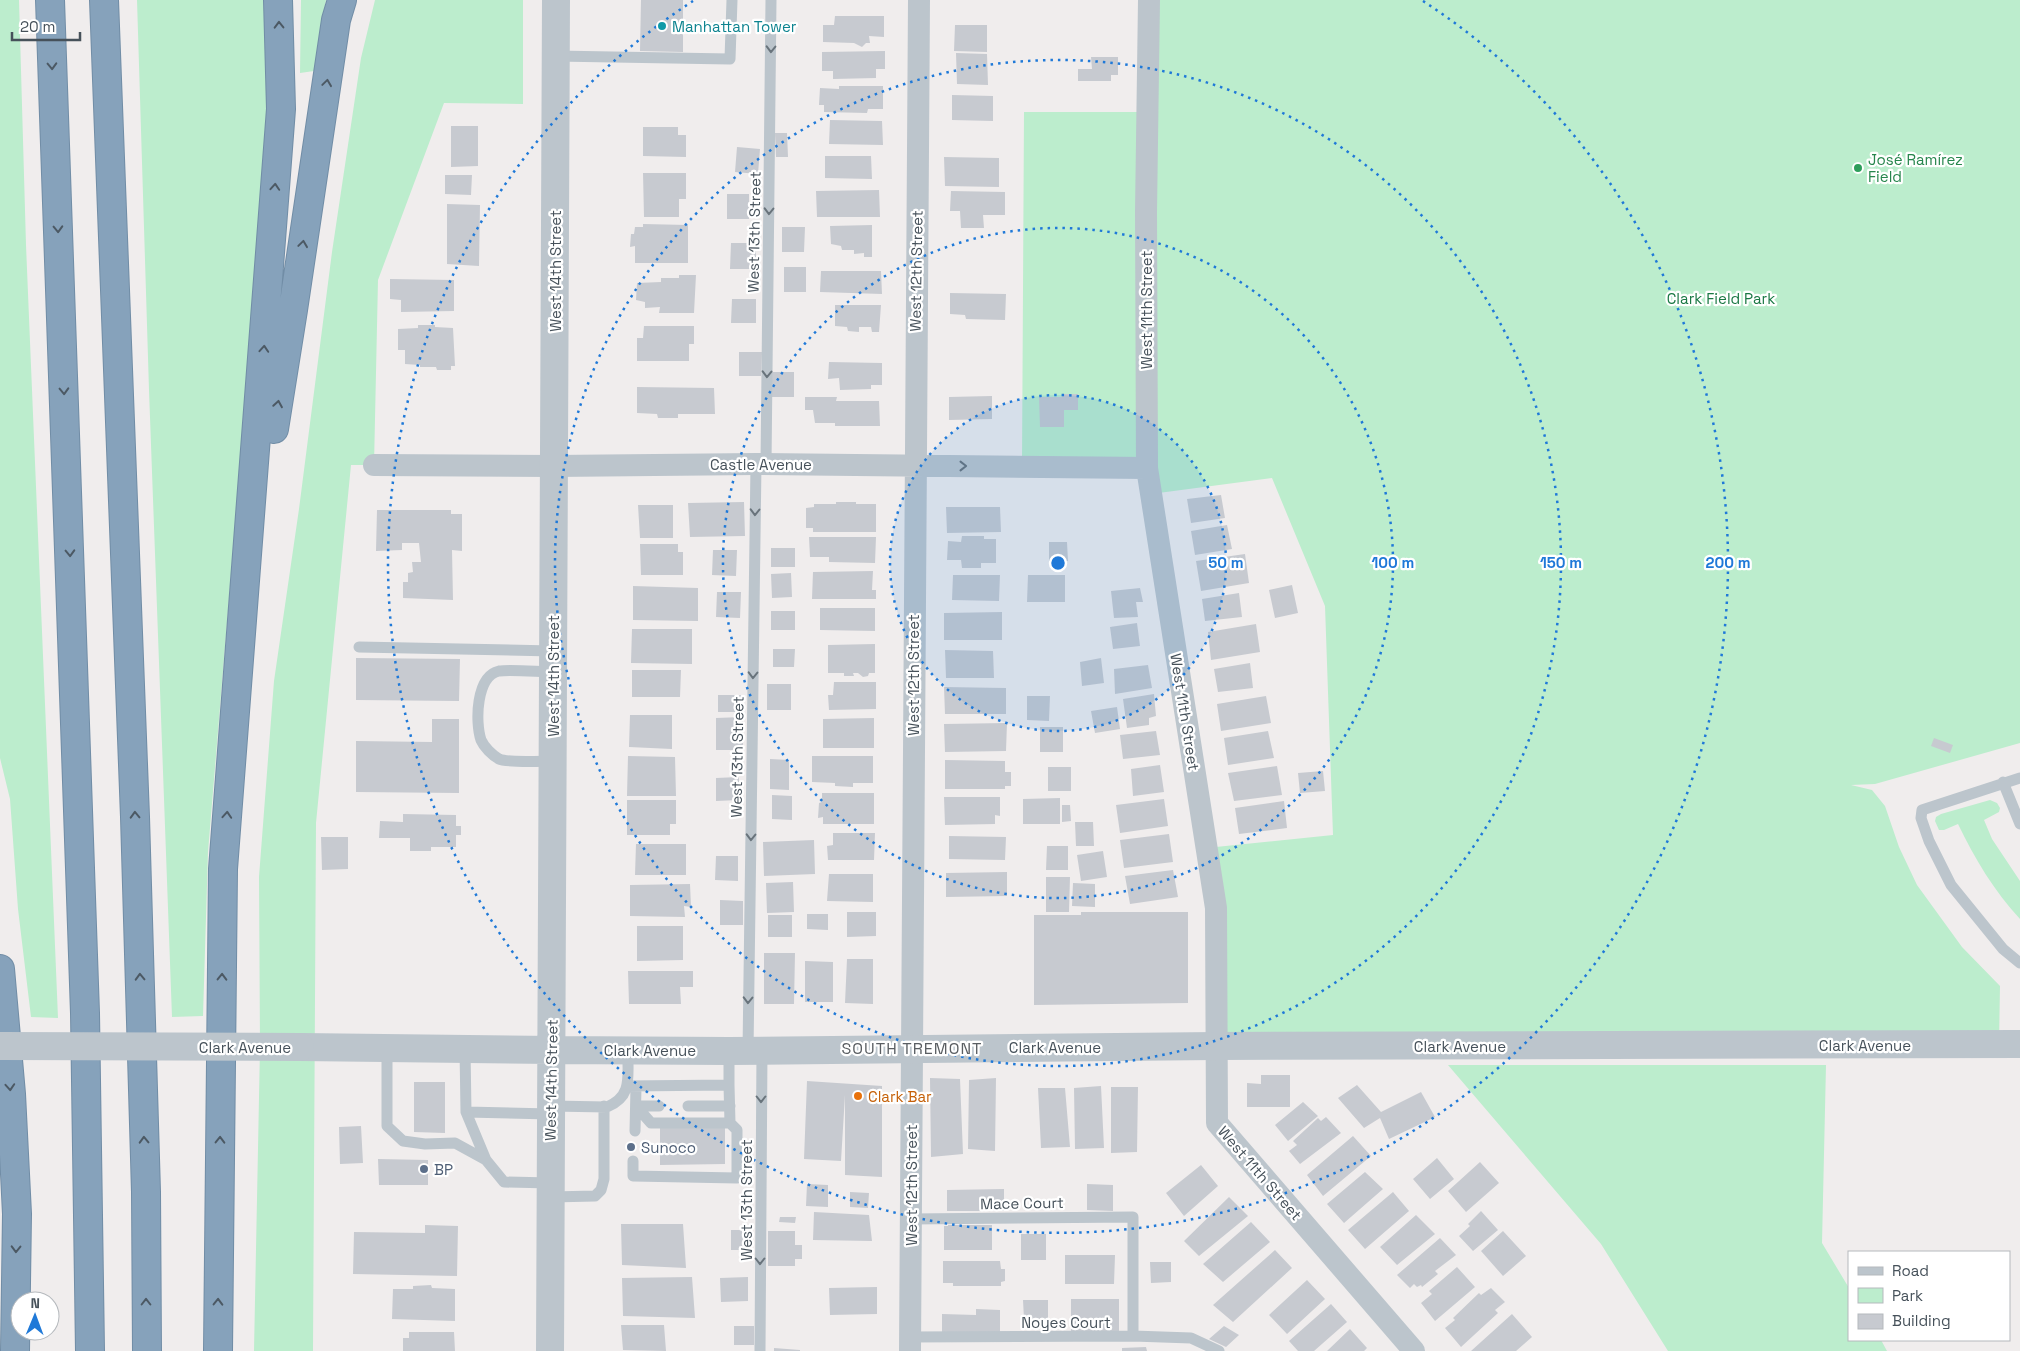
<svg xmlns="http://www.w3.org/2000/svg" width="2020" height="1351" font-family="'Space Grotesk',sans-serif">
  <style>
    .green { fill: #bcedcd }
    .building { fill: #c7cad0 }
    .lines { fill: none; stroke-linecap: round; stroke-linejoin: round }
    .motorway-casing { stroke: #718da6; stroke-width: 30 }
    .service { stroke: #bcc5cc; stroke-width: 11 }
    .minor { stroke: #bcc5cc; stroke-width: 22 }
    .tertiary { stroke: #bcc5cc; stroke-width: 28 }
    .motorway { stroke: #86a2bb; stroke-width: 28 }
    .tertiary-bridge { stroke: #bcc5cc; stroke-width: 28 }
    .oneway { stroke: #4c5964 }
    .oneway2 { stroke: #69747c }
    .ring { fill: none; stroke: #1f79d8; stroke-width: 2.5; stroke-dasharray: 2.5 5 }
    .culture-dot { fill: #0f9aa8; stroke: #fff; stroke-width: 2 }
    .leisure-dot { fill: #2e9e5b; stroke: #fff; stroke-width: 2 }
    .food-dot { fill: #e8710a; stroke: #fff; stroke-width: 2 }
    .service-dot { fill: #5c6f8a; stroke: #fff; stroke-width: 2 }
    .labels { text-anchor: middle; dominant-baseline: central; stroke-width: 4.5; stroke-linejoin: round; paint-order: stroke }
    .culture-label { font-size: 15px; fill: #0d838f; stroke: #fff; text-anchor: start }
    .leisure-label { font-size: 15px; fill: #27864d; stroke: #fff; text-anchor: start }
    .street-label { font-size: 15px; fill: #46515a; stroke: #fff }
    .park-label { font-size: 15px; fill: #1a7844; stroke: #fff }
    .food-label { font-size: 15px; fill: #c56008; stroke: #fff; text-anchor: start }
    .service-label { font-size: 15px; fill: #4e5e75; stroke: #fff; text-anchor: start }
    .neighbourhood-label { font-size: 16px; letter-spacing: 1px; fill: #5a5e62; stroke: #fff }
    .centre { fill: #1f79d8; stroke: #fff; stroke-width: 2.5 }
    .ring-label { font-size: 15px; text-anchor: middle; font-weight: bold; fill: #1f79d8; stroke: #fff; stroke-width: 4.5; stroke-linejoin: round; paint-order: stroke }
  </style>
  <rect width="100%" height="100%" fill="#f0eded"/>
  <!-- green -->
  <path class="green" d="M0,0h19l7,245 32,773 -27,-1 -13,-108 -8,-110 -10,-41z
    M137,0h131l2,33 -8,167 -54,652 -5,164 -31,1 -23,-627z
    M301,0h25l-12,71 -14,2z
    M375,0h148v104l-79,-1 -66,177 -4,185h-23l-35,358 -3,528h-59l6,-304 -1,-170 15,-196 25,-172 33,-257 29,-194z
    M1149,0h871v743l-145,41 -24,1 21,5 13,16 14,41 18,38 45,62 38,39 -1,58 -782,2 -11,-198 127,-13 -8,-229 -53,-128 -121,16 -5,-26 -124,-2 2,-354h123z
    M1990,800l7,3 3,5 -1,4 -15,8 8,19 28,42v38c-26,-28 -45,-60 -62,-95l-14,6h-5l-4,-9 1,-4 5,-3z
    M1448,1065h378l-4,178 27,45v52h32l6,11h-219l-67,-107z"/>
  <!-- building -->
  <path class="building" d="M641,0h42v52l-43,-1z
    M835,16h49v21l-15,-1 1,7h-4l-4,4 -8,-4 -31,-1v-17h11z
    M955,25h32v27l-33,-1z
    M885,51v18h-9v9l-43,1v-8h-11v-19z
    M956,53l31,1 1,31 -31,-1z
    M1091,57h27v18h-7v6h-33v-12h14z
    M839,86h44v23h-15l-1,4 -43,-1v-7h-5l1,-17 19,1z
    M952,95l41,1v25l-41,-1z
    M830,120l52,1 1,24 -54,-1z
    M451,126h27v40l-27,1z
    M643,127h35v8h8v22l-43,-1z
    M775,133h12l1,24h-12z
    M737,147l23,2 -2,25 -23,-2z
    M825,156h46l1,23 -47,-1z
    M944,157l55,1v29l-54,-1z
    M643,173h43v26h-7v18h-35z
    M445,175h27l-1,20 -26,-1z
    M879,190l1,27h-63l-1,-26z
    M951,191l54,1v23h-22l1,13h-23l-1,-17h-10z
    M727,194h22v25h-22z
    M447,204l33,1 -1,61 -32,-2z
    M643,224l45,1v38h-53v-17l-5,1 1,-13h3l1,-7h8z
    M872,225v32h-8v-4l-10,1v-4h-12l-1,-4 -10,-2 -1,-18z
    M782,227h23l-1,25h-22z
    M731,243h25v26h-26z
    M784,267h22v25h-22z
    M821,271h60l1,23 -62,-2z
    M679,275h17l-2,38h-35l1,-6 -15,1v-6l-9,-2 1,-17 24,-1v-4h18z
    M390,279l64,1v31l-53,1v-12l-11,-1z
    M950,293l56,1 -1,26 -39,-1 -1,-4 -15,-1z
    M732,299h24v24h-25z
    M835,305h46l-2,27h-7l-1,-5h-12v5l-11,-1 -1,-4 -12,-1z
    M418,325h17v2l18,1 2,38h-4v4h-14l-1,-3h-16v-2l-15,-1v-14h-7v-21l20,-1z
    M644,326h50v18h-5v17h-52v-23h6z
    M739,352h23l-1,24h-22z
    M829,362l53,1v22h-11v4l-31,1 -1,-12 -11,1z
    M772,372h22v25h-23z
    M637,387l77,1 1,26h-37v4h-20l-1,-4 -20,-1z
    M1062,394h16v16h-14v17h-24l-1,-30h23z
    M992,396v23l-43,1v-23z
    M805,397h32l-1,4h43l1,25h-45v-3h-20l-2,-13h-8z
    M1221,495l4,23 -34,5 -4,-24z
    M744,502l1,34 -55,1 -2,-34z
    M836,502h20v2h20v28h-63v-4h-7v-20l8,-1v-3h22z
    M638,505h35v33h-33z
    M946,507h54l1,25 -54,1z
    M377,510h74v4h11v37l-10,-1 1,50 -50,-2v-16h5v-9l5,-1 -1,-10h9l-2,-19h-17v7l-26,1z
    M1227,525l5,24 -37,6 -4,-24z
    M962,536h22v3h12v24h-15v5h-19l-1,-8h-14l1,-19 13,1z
    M809,537h67l-1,26 -46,-1v-5h-19z
    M1049,542h18l1,19h-19z
    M640,544h38v8h5v23h-42z
    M771,548h24v19h-24z
    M713,550h24l-1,26 -24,-1z
    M1245,554l4,29 -48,8 -5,-30z
    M873,571l-1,19h4v9h-64l1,-27z
    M791,573l1,24 -20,1 -1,-24z
    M953,575h47l-1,26 -47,-1z
    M1028,575h37v27h-38z
    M1292,585l6,28 -23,5 -6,-28z
    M633,586l65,2v33l-65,-1z
    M1140,588l3,14h-7l2,15 -24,1 -3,-27z
    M717,592h24l-1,26 -24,-1z
    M1239,593l3,24 -37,4 -3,-22z
    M820,608h55v23l-55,-1z
    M771,611h24v19h-24z
    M1002,612v28h-58v-27z
    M1137,623l3,23 -27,3 -3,-22z
    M1256,624l4,28 -49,8 -3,-28z
    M632,629h60v35l-61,-1z
    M875,644v29h-6l-1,3 -5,1 -5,-4h-5l1,3h-10v-3h-16v-28z
    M773,649h22l-1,18h-21z
    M945,650l48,1 1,27h-48z
    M356,658l104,1 -1,42 -103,-1z
    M1101,658l3,25 -22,3 -2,-24z
    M1250,663l3,25 -35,4 -4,-23z
    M1148,665l4,23 -37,6 -1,-25z
    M632,670h49l-1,27h-48z
    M834,682h42v27l-47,1 -1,-15h5z
    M767,684h24v26h-24z
    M944,687l62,1v26h-61z
    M1154,694l2,22 -7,2v7l-22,3 -4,-29z
    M718,695h23l1,17h-24z
    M1027,696h23l-1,25 -22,-1z
    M1266,696l5,27 -50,8 -4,-27z
    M1117,707l3,22 -25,4 -4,-22z
    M630,715h42v34l-43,-2z
    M743,717v33h-27v-32z
    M874,718v30h-51v-29z
    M432,719h27v74l-103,-1v-51l76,1z
    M1007,723l-1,28 -61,1 -1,-28z
    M1040,727h23v25h-23z
    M1156,731l4,24 -37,4 -3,-24z
    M1268,731l6,27 -46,7 -4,-27z
    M1934,738l19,7 -3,8 -19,-7z
    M628,756l47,1 1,39h-49z
    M812,756h61v27h-20v4l-18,-1v-3l-23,-1z
    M770,759l19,1v30l-19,-1z
    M945,760l60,1v11h6v14h-6v3h-60z
    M1160,765l4,27 -31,4 -2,-27z
    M1277,766l5,29 -48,6 -6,-28z
    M1048,767h23v24h-23z
    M1323,771l2,20 -25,2 -2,-20z
    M739,777v23l-23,1v-23z
    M822,793h52v31h-51v-7l-5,1 1,-15 3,-1z
    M772,795l20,1v24l-20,-1z
    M944,797h56v19l-5,-1v9l-50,1z
    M1060,798v26h-37v-25z
    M1164,799l4,27 -48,7 -4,-28z
    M627,800h49v24h-6v11h-43z
    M1284,801l3,27 -48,6 -4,-26z
    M1062,805h8l1,16 -9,1z
    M403,814l53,1v11h5v9h-5v12h-25v4h-21v-13h-31l1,-17 23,1z
    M1075,822h18l1,24h-18z
    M833,833h42l-1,27h-46l-1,-14 6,-1z
    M1169,834l4,28 -49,6 -4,-28z
    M949,836l57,1 -1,23 -56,-1z
    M321,837h27v32l-26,1z
    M814,840l1,34 -51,2 -1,-34z
    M636,844h50v31h-51z
    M1047,846h21v24h-22z
    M1103,851l4,26 -26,4 -4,-26z
    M716,856h22v25l-23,-1z
    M1173,870l5,27 -48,7 -5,-28z
    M1007,872v24l-61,1v-24z
    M829,874h44v28l-46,-1z
    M1046,877h24l-1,35h-23z
    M793,882l1,30 -27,1 -1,-30z
    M1073,883l22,1v23l-23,-1z
    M690,884l1,23 -7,-1 1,11 -55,-1v-31z
    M720,900l23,1v24h-23z
    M847,912h29v24l-29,1z
    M1081,912h107v91l-154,2v-90h47z
    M807,914h21v16l-21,-1z
    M768,915h24v22h-24z
    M637,926h46v34l-46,1z
    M764,953h31l-1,51h-30z
    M847,959h26v45l-28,-1z
    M805,961l28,1v40h-28z
    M628,971h65v16h-13l1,17h-52z
    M1261,1075h29v32h-43v-24l14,1z
    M930,1078l30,1 3,75 -32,3z
    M996,1078l-1,73 -27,-2 1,-69z
    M807,1081l75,5v91l-37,-2v-80l-4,66 -37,-2z
    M414,1082h31v51l-31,-1z
    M1357,1085l24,27 40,-20 14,25 -46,22 -9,-21 -16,10 -26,-30z
    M1101,1086l3,62 -29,1 -1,-61z
    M1111,1087h27l-1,65 -26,1z
    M1038,1088h27l5,59 -29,1z
    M1303,1102l15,14 -30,25 -13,-16z
    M1326,1117l15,16 -41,31 -11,-13 8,-6 -4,-4 25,-23 3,3z
    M361,1126l2,37 -23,1 -1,-37z
    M725,1127v37l-65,1v-37z
    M1353,1136l18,20 -48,40 -16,-21z
    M1437,1158l17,21 -24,20 -17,-20z
    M378,1159l50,1v25h-49z
    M1480,1162l19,21 -33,29 -18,-21z
    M1201,1165l17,21 -34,30 -18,-23z
    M1365,1172l18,17 -39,34 -17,-19z
    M807,1184l21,1v22l-22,-1z
    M1087,1184l26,1v26l-26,-1z
    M1004,1189v22h-57v-21z
    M850,1192l19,1 -1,15 -18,-1z
    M1393,1192l16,19 -44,38 -17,-19z
    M1229,1197l19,19 -49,40 -15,-15z
    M1481,1211l17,19 -25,21 -14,-15 11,-10 -2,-2z
    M814,1212l55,3 3,26 -59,-1z
    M1416,1215l19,19 -38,31 -17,-18z
    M780,1217h16l-1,6 -16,-1z
    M1251,1222l19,20 -47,40 -20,-18z
    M621,1224h62l3,44 -64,-3z
    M425,1225l33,1 -1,50 -104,-2 1,-42 71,1z
    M948,1225h44v25h-48v-24h4z
    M731,1230h20v20h-20z
    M768,1231h27v14h7v14h-7v7h-27z
    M1503,1231l23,25 -23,20 -22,-25z
    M1021,1234h25v26h-25z
    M1440,1238l16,17 -21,16 3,3 -16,13 -1,-2 -4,2 -3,-3 -4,4 -13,-13z
    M1275,1250l17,18 -59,54 -20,-17z
    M1065,1255h50l-1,29h-49z
    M943,1261h57l1,8h4v12l-4,1v4h-48v-3h-10z
    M1150,1262h21v20l-20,1z
    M1457,1267l18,20 -40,34 -14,-18 11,-9 -3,-3z
    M692,1277l3,41 -72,-2 -1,-38z
    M748,1277v24l-27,1 -1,-24z
    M1307,1280l18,19 -38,35 -18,-19z
    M431,1285l1,3 23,1v32l-63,-2 1,-30h20v-3z
    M877,1287v27l-47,1 -1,-27z
    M1491,1288l14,14 -10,8 3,3 -37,34 -16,-19 10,-8 -2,-2 26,-25 2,2z
    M1071,1299h48v34h-48z
    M1023,1300h25v19h-24z
    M1331,1304l16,18 -33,29h-16l-9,-10z
    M976,1309l24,1v24h-58v-20l34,1z
    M1512,1314l20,23 -16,14h-45z
    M621,1325h43l2,26 -43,-1z
    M734,1326h20v19h-20z
    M1224,1326l15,9 -13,12 -17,-8z
    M1350,1329l17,19 -3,3h-37z
    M409,1332h45l1,19h-52v-13h6z
    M1146,1347l1,4h-25v-3z
    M774,1348l26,2v1h-26z"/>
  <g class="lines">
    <!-- motorway casing -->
    <g class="motorway-casing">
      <path id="motorway" d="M50,0l35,1013 5,338
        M104,0l31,817 11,375 1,159
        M274,429l19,-119 43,-290 6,-20
        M0,969l11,125 6,120 -2,137
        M218,1351l5,-482 58,-760 -3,-109"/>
    </g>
    <!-- service -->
    <path class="service" d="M555,56l175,3 2,-59
      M766,464l5,-464
      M359,647l194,4
      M553,761c-11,0 -46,2 -54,-2 -7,-4 -15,-12 -18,-19 -6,-18 -5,-64 18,-69 12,-2 41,1 54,1
      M2020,778l-98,32 -1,8 8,23 22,44 52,64 17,14
      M2003,782l17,42
      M387,1048v78l16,15 22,3 30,-1 31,17 18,22 47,1
      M465,1049l1,63 85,2
      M729,1051v34
      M748,1051l8,-587
      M627,1086l102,-1 1,38h-79l-15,-17
      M551,1106l56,1c27,-11 20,-32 21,-57
      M636,1106h23
      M688,1106h42
      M466,1112l20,48
      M635,1131l1,-44
      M633,1161v15l104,2v-48l-7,-7
      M551,1197l44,-1 6,-6 3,-11v-73
      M911,1219l222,-2v119
      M910,1337l223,-1 58,2 28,13
      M760,1351l2,-301"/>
    <!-- minor -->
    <path class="minor" d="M1149,0l-3,212 1,256 69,440 1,215 197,228
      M374,465l180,1 202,-2 391,4
      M910,1351l9,-1351"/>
    <!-- tertiary -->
    <path class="tertiary" d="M300,1047l252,3 177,1 488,-5 803,-2
      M550,1351l6,-1351"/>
    <!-- motorway -->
    <use href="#motorway" class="motorway"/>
    <!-- tertiary-bridge -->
    <path class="tertiary-bridge" d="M0,1046l300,1"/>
  </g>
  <!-- one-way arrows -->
  <defs><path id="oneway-chevron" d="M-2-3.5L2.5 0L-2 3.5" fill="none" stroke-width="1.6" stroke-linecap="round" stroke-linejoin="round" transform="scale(1.25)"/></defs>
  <g class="oneway">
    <use href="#oneway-chevron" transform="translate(279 25) rotate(-91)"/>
    <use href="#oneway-chevron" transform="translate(52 66) rotate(88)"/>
    <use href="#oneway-chevron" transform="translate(327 83) rotate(-82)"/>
    <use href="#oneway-chevron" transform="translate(275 187) rotate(-86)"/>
    <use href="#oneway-chevron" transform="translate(58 229) rotate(88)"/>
    <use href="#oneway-chevron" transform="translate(303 244) rotate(-82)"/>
    <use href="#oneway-chevron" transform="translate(264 349) rotate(-86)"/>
    <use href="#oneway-chevron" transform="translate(64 391) rotate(88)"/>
    <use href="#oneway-chevron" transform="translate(278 404) rotate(-81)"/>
    <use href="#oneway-chevron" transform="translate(70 553) rotate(88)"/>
    <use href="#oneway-chevron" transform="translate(135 815) rotate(-92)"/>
    <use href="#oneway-chevron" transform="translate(227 815) rotate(-86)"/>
    <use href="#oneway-chevron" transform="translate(140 977) rotate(-92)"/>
    <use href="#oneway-chevron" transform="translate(222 977) rotate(-89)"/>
    <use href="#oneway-chevron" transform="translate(10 1087) rotate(86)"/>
    <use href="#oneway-chevron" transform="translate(144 1140) rotate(-92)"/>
    <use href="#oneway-chevron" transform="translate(220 1140) rotate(-89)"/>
    <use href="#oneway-chevron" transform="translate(16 1249) rotate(91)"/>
    <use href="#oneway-chevron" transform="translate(146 1302) rotate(-90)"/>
    <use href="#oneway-chevron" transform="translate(218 1302) rotate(-89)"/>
  </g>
  <g class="oneway2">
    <use href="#oneway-chevron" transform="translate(771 49) rotate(91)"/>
    <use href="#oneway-chevron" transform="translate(769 211) rotate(91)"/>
    <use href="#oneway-chevron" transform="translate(767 374) rotate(91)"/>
    <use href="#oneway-chevron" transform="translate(963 466)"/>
    <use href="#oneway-chevron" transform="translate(755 512) rotate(91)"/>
    <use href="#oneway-chevron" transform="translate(753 675) rotate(91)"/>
    <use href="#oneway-chevron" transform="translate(751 837) rotate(91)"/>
    <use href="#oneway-chevron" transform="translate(748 1000) rotate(91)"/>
    <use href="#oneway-chevron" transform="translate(761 1099) rotate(90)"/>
    <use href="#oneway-chevron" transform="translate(760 1261) rotate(90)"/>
  </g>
  <!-- distance rings -->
  <circle cx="1058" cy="563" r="168" fill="#1f79d8" fill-opacity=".12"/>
  <g class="ring">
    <circle cx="1058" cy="563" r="168"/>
    <circle cx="1058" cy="563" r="335"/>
    <circle cx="1058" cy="563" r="503"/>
    <path d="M1423 1A670 670 0 1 1 693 1"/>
  </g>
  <!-- markers -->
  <circle class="culture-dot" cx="662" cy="26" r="5"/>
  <circle class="leisure-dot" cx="1858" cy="168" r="5"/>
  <circle class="food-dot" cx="858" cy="1096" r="5"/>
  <g class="service-dot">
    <circle cx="631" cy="1147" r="5"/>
    <circle cx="424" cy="1169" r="5"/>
  </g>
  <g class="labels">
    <!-- culture labels -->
    <g class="culture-label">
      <text x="672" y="26">Manhattan Tower</text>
    </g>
    <!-- leisure labels -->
    <g class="leisure-label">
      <text x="1868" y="159">José Ramírez<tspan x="1868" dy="17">Field</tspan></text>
    </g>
    <!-- street labels -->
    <g class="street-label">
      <text transform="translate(754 232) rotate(-89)">West 13th Street</text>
      <text transform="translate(555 271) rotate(-90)">West 14th Street</text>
      <text transform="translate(916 271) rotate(-89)">West 12th Street</text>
      <text transform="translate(1146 310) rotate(-90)">West 11th Street</text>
      <text x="761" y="464">Castle Avenue</text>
      <text transform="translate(913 675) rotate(-90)">West 12th Street</text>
      <text transform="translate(553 676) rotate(-90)">West 14th Street</text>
      <text transform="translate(1185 712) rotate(81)">West 11th Street</text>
      <text transform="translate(737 757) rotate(-89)">West 13th Street</text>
      <text x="1865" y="1045">Clark Avenue</text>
      <text x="1460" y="1046">Clark Avenue</text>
      <text x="245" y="1047">Clark Avenue</text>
      <text x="1055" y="1047">Clark Avenue</text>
      <text x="650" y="1050">Clark Avenue</text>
      <text transform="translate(551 1080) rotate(-89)">West 14th Street</text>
      <text transform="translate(1260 1173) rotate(49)">West 11th Street</text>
      <text transform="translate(911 1185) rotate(-90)">West 12th Street</text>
      <text transform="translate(746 1200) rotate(-90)">West 13th Street</text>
      <text transform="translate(1022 1203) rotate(-1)">Mace Court</text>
      <text x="1066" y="1322">Noyes Court</text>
    </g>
    <!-- park labels -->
    <g class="park-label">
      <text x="1721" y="298">Clark Field Park</text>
    </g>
    <!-- food labels -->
    <g class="food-label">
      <text x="868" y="1096">Clark Bar</text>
    </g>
    <!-- service labels -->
    <g class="service-label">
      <text x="641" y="1147">Sunoco</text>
      <text x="434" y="1169">BP</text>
    </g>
    <!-- neighbourhood labels -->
    <g class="neighbourhood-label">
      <text x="912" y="1048">SOUTH TREMONT</text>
    </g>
  </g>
  <circle cx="1058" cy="563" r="8" class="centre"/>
  <g class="ring-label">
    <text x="1226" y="568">50 m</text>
    <text x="1393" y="568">100 m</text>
    <text x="1561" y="568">150 m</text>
    <text x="1728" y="568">200 m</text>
  </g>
  <!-- legend -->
  <rect x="1848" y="1251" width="162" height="90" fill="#ffffff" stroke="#b5b9bd"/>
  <rect x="1858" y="1267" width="25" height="8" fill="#bcc5cc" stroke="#b5b9bd"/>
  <text x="1892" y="1276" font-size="15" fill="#46515a">Road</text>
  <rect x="1858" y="1288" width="25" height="15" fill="#bcedcd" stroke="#b5b9bd"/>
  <text x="1892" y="1301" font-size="15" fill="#46515a">Park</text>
  <rect x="1858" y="1314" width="25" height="15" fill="#c7cad0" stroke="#b5b9bd"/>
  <text x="1892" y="1326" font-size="15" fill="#46515a">Building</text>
  <!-- north arrow -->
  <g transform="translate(35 1316) rotate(1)"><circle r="24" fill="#ffffff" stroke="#b5b9bd"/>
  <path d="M0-4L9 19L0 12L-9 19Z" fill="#1f79d8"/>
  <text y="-8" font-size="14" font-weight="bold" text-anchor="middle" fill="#46515a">N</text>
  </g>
  <!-- scale -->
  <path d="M12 32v8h68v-8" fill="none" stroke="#46515a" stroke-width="2.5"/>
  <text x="20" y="32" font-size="15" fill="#46515a" stroke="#ffffff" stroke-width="4" paint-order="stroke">20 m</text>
</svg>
